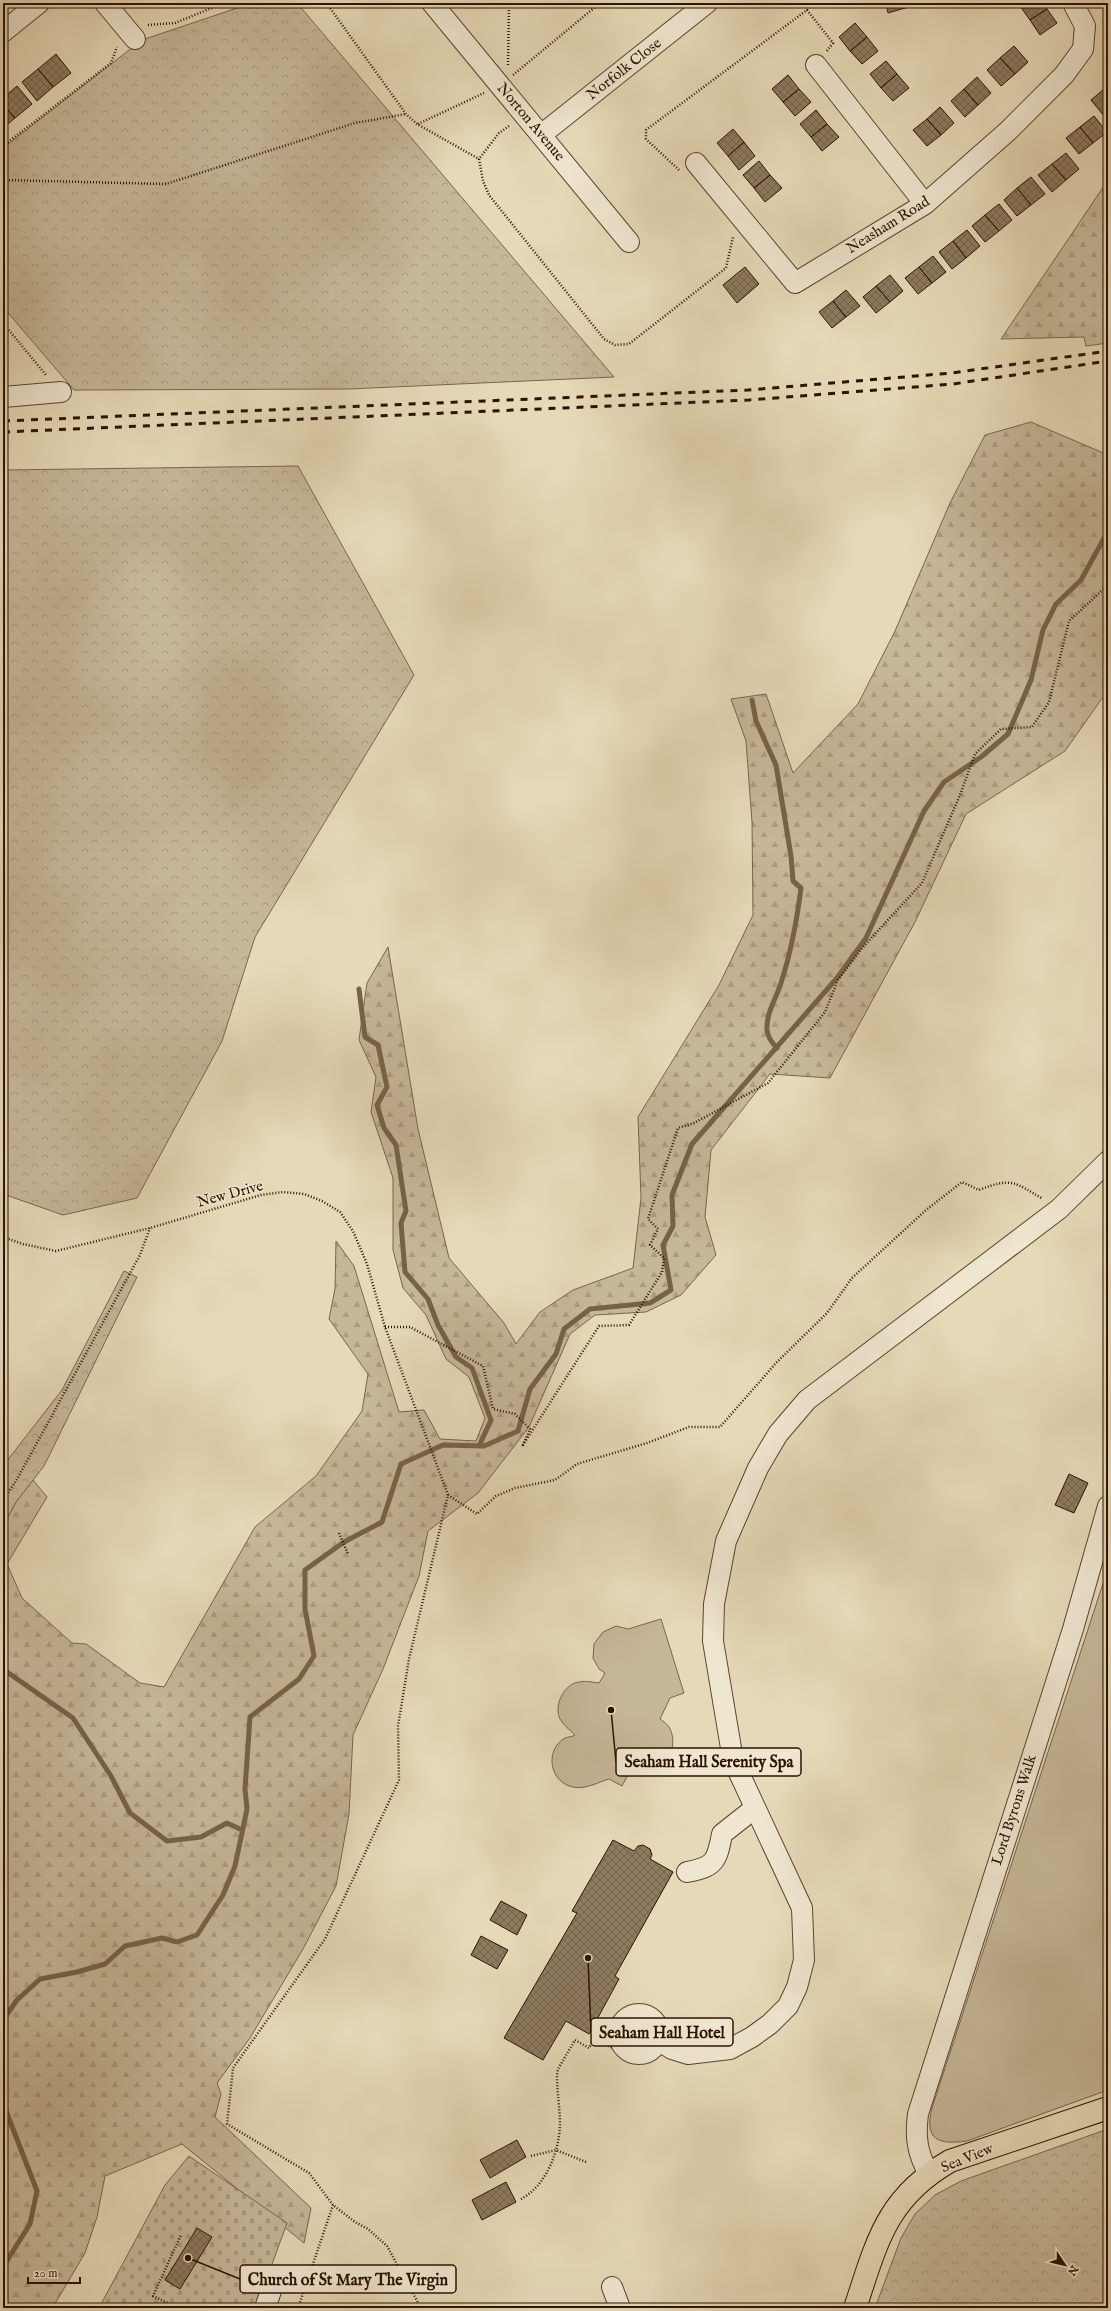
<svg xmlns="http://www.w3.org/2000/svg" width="1111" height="2311" font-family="'IM FELL English',serif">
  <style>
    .green { fill: #c6b798; stroke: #79654c }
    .forest { fill: url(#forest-firs); stroke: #79654c }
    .cemetery { fill: url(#cemetery-stones); stroke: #79654c }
    .park { fill: url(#park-crowns); stroke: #79654c }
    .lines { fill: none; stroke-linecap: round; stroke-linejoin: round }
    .stream { stroke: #766249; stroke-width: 5 }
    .building { fill: url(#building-cross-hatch); stroke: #2c1301 }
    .minor-casing { stroke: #5a442e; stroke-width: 22 }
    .major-casing { stroke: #2c1301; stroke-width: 24 }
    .path { stroke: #2c1301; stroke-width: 2.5; stroke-dasharray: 1 2; stroke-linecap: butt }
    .minor { stroke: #efe6d0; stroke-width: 20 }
    .major { stroke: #e6d9b7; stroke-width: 22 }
    .rail { stroke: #2c1301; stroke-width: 3; stroke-dasharray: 7 7; stroke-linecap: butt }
    .labels { text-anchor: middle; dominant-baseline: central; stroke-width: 3; stroke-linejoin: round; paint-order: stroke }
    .street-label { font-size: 15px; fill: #2c1301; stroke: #efe6d0 }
    .leader { fill: none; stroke: #2c1301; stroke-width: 1.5 }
    .callout-dot { fill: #2c1301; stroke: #efe6d0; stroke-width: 1.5 }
    .callout { fill: #efe6d0; stroke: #2c1301; stroke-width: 1.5 }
    .callout-label { font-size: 16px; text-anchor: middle; font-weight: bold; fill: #2c1301 }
  </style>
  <defs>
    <pattern id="forest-firs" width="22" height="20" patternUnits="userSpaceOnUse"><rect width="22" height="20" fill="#c6b798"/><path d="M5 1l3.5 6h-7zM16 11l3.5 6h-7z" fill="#aa9c81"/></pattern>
    <pattern id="cemetery-stones" width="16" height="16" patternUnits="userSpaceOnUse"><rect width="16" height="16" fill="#c6b798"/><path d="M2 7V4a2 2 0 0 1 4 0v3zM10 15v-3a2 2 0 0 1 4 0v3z" fill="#aa9c81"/></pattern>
    <pattern id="park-crowns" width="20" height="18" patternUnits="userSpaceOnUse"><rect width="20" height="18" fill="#c6b798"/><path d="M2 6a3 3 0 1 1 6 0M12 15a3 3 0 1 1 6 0" fill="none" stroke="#aa9c81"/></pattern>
    <pattern id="building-cross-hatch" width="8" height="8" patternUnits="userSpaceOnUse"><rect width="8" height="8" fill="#8d7a60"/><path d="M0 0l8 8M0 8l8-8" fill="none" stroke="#73634d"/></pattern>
  </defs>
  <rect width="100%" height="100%" fill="#e6d9b7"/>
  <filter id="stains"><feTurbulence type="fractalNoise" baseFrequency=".005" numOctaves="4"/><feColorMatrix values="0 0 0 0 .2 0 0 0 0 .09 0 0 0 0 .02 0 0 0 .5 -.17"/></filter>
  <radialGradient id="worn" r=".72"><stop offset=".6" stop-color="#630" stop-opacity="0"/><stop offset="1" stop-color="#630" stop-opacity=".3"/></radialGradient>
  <!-- green -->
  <path class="green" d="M1108,1568v522l-141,51c-29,4 -43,-1 -35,-33z
    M661,1619l23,74 -14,5 -10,21c3,2 7,5 9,8 8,13 3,35 -12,41 -9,3 -17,1 -25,-1l-10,19 -13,-7c-10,3 -25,11 -36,8 -22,-4 -29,-34 -10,-48 3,-2 9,-2 12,-4 -5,-5 -11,-9 -15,-16 -6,-12 2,-31 15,-36 9,-3 16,-1 24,0l6,-10 -6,-4 -6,-11 1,-14 9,-12 13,-6 12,3z"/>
  <!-- forest -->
  <path class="forest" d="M1108,180v163l-22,3 -2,-9 -83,2z
    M1031,422l77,33v235l-43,61 -99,63 -51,108 -85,156 -60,-4 -59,76 -6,67 11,38 -35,40 -35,17 -51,3 -25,19 -41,93 -51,66 -50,38 -9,45 -36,93 -30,66 -4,79 -13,72 -33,63 -53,89 -33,45 4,11 -6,23 96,91 -7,35 -122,-99 -77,32 -8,41 -12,36 -29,49 -12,6h-41v-782l13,-24 17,-22 14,17 -40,67 15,34 50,45 14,1 54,39 24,4 91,-160 61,-51 46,-65 6,-37 -39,-55 6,-30 1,-48 18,25 45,146 25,-2 16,29 36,2 9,-23 -16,-41 -23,-18 -20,-44 -23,-27 -10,-38v-72l-22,-66 5,-35 -17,-37 8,-57 21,-36 30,182 31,129 55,65 12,21 24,-32 33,-22 60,-22 8,-70 -3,-81 81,-132 34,-70 -1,-93 -6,-81 -15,-42 35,-5 27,79 65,-69 37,-73 55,-128 35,-68z"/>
  <!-- cemetery -->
  <path class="cemetery" d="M189,2156l98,67 -31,85h-157l66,-123z"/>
  <!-- park -->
  <path class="park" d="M252,3h45l317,374 -265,12 -275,1 -71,-83v-159l139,-108z
    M298,466l116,209 -159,262 -33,104 -85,157 -74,17 -60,-21v-724z
    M124,1271l13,6 -93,189 -28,36 -13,24v-60l59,-76z
    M1108,2129v179h-233l26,-70 14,-24 20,-19 26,-14z"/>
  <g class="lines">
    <!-- stream -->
    <path class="stream" d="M752,700l4,21 20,44 15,91 2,25 8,7c-4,32 -10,64 -20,95 -5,16 -15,30 -14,47 1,8 5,13 10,18
      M359,989l6,48 13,8 9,42 -10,18 7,23 12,17 10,66 -5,12 4,49 23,27 10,26 18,32 16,11 19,52 -12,26
      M7,1672l66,46 38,58 19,37 37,28 34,-4 26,-14 15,7
      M3,2020l14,-20 23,-21 37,-7 28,-8 20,-18 37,-8 15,4 20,-7 26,-40 12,-29 12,-57 -2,-20 5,-72 49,-38 15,-23 -9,-47v-39l39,-28 38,-20 19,-58 42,-19 41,1 34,-15 12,-42 26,-35 8,-25 26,-20 60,-6 21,-13 -8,-45 10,-19 -1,-31 20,-51 145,-166 29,-40 58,-127 20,-29 37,-25 27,-23 23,-54 12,-50 13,-26 25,-24 27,-49
      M3,2103l34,88 -7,33 -27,43"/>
  </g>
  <!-- building -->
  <path class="building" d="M886,3h18l1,5 -17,5z
    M904,3h18v1l-17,4z
    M1024,3h19l4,6 -17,11 -10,-14z
    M1047,9l10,14 -17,12 -10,-15z
    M855,23l12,14 -17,14 -11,-14z
    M867,37l11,14 -16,13 -12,-13z
    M1014,46l14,16 -13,12 -15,-16z
    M56,54l15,19 -18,14 -15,-18z
    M1000,58l15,16 -14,12 -14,-16z
    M886,61l11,13 -16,14 -11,-14z
    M38,69l15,18 -16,14 -15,-19z
    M897,74l12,14 -16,13 -12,-13z
    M788,75l11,14 -16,13 -11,-13z
    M977,77l14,16 -13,12 -14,-16z
    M17,86l15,18 -17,14 -12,-14v-6z
    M799,89l12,13 -16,14 -12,-14z
    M964,89l14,16 -13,12 -14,-16z
    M1104,89l4,4v20l-4,3 -13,-16z
    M3,104l12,14 -12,10z
    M940,107l14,16 -13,12 -14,-16z
    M816,110l11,14 -16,13 -11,-13z
    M1094,116l13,16 -14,11 -13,-16z
    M927,119l14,16 -14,11 -14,-16z
    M827,124l12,13 -17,14 -11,-14z
    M1080,127l13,16 -14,11 -13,-16z
    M733,129l11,13 -16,14 -11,-13z
    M744,142l11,14 -16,14 -11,-14z
    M1066,153l13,16 -13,11 -14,-16z
    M759,161l11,14 -16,13 -11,-13z
    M1052,164l14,16 -14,12 -14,-17z
    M770,175l12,13 -17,14 -11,-14z
    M1031,177l14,17 -14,11 -14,-17z
    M1017,188l14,17 -14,11 -13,-16z
    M999,204l13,16 -13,11 -14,-16z
    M985,215l14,16 -14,11 -13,-16z
    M967,230l13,16 -14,12 -13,-17z
    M953,241l13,17 -14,11 -13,-17z
    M933,256l13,16 -14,11 -13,-16z
    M745,267l14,17 -22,19 -14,-18z
    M919,267l13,16 -14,11 -13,-16z
    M890,275l13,16 -13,11 -14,-16z
    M876,286l14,16 -14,11 -13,-16z
    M846,290l14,16 -14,11 -13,-16z
    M833,301l13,16 -14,11 -13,-16z
    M1069,1474l19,9 -14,30 -19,-8z
    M613,1840l21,11 4,-5 5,-1 7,4 2,6 -2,4 23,13 -58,104 4,3 -30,55 -23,-13 -23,39 -39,-22 73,-125 -5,-2z
    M501,1901l26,14 -10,20 -27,-15z
    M481,1936l27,14 -11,19 -26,-14z
    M517,2140l9,17 -36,21 -10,-18z
    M506,2182l10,20 -34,18 -10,-20z
    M197,2228l15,9 -32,52 -15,-9z"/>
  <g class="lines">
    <!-- minor casing -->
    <g class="minor-casing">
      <path id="minor" d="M105,3l30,36
        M432,3l197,239
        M3,32l36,-29
        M816,65l109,139
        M541,135l166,-132
        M696,163l99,120 130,-79 83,-73 56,-56 19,-26 2,-23 -12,-23
        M3,397l58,-5
        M687,1872c28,-5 30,-11 35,-38l33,-26
        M619 2034a20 20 0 1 1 40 0a20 20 0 1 1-40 0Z
        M658,2040l14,9 16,5 42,-5 22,-12 18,-13 18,-18 9,-19 7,-27 -2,-52 -69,-148 -20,-119 1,-37 12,-63 32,-73 20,-34 29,-34 252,-191 49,-48
        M929,2174c-12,-21 -14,-37 -11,-60l155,-485 35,-123
        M612,2287l8,21
        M265,2308l6,-17"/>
    </g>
    <!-- major casing -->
    <g class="major-casing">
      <path id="major" d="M855,2308c22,-66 31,-110 95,-147l158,-53"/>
    </g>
    <!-- path -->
    <path class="path" d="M323,3l7,5 76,106 11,10 62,35
      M330,8l2,-5
      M807,10l26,33 -7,9
      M1103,22l5,5
      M148,25l27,-2 49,-20
      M508,65l1,-62
      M513,75l87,-72
      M418,124l66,-31
      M509,126l-10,7 -20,26 4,22 6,14 115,144 11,6 14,-1 97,-76 7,-31
      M3,146l108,-83 6,-16
      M679,170l-33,-31v-9l161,-120 4,-7
      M3,180l163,4 189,-61 51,-9
      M3,323l43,52
      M3,1237l20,7 33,7 94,-23 111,-33 22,-3 21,2 18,7 18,11 13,19 14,33 18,63 63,168 -39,164 -11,67 1,54 -74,159 -92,129 -6,56 82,49 24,32 22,17 13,7 19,17 34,62
      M385,1327h25l73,39 10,43 22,5 15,15 -7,16 76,-119 30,-1 33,-53 2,-14 -14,-13 8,-16 -10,-10 30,-91 16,-5 74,-40 57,-71 13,-32 25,-33 59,-64 38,-88 15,-41 26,-25 31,-2 17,-25 20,-81 39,-36
      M448,1495l29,19 19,-18 19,-8 40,-8 22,-16 70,-21 42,-16h31l56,-64 51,-50 25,-35 74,-68 36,-28 17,8c33,-13 35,-8 64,9
      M3,1500l13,-19 124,-226 10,-27
      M339,1533l9,21
      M531,2156l25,-6 30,12
      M521,2199c25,-13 38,-47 39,-74 0,-16 -3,-33 -3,-50l1,-6 17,-29 14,8 5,-9 25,12 4,-7
      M178,2308l-25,-12 28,-61
      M298,2308l35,-103"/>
    <!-- minor -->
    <use href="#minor" class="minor"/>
    <!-- major -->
    <use href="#major" class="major"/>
    <!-- rail -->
    <path class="rail" d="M3,421l745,-31 204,-17 156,-22
      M3,432l746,-32 204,-16 155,-23"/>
  </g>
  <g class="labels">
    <!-- street labels -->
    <g class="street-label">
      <text transform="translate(624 69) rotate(-38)">Norfolk Close</text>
      <text transform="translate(531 122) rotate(50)">Norton Avenue</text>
      <text transform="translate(888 225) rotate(-32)">Neasham Road</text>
      <text transform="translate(230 1194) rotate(-15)">New Drive</text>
      <text transform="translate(1014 1810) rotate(-72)">Lord Byrons Walk</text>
      <text transform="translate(967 2158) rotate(-22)">Sea View</text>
    </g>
  </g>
  <!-- callouts -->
  <path class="leader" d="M611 1710L616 1762M588 1958L591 2032M188 2258L240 2279"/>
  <g class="callout-dot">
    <circle cx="611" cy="1710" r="4"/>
    <circle cx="588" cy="1958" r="4"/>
    <circle cx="188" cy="2258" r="4"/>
  </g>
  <g class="callout">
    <rect x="616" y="1748" width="185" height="28" rx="4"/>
    <rect x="591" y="2018" width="142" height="28" rx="4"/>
    <rect x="240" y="2265" width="216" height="28" rx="4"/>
  </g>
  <g class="callout-label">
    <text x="709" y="1767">Seaham Hall Serenity Spa</text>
    <text x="662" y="2038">Seaham Hall Hotel</text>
    <text x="348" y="2285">Church of St Mary The Virgin</text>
  </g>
  <!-- margin -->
  <rect width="1111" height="2311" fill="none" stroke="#e6d9b7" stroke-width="16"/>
  <rect x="4" y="4" width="1103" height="2303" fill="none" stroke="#2c1301" stroke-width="2"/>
  <rect x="8" y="8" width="1095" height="2295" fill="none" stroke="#2c1301"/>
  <!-- north arrow -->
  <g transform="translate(1065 2265) rotate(125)" stroke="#efe6d0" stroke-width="3" paint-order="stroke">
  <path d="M0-3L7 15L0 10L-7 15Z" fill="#2c1301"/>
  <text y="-6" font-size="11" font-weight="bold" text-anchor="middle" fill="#2c1301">N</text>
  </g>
  <!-- scale -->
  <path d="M28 2277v6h52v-6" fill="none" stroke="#2c1301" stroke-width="2"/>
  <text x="34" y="2277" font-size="12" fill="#2c1301" stroke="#efe6d0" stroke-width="3" paint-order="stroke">20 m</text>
  <rect width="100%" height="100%" filter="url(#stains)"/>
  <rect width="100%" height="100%" fill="url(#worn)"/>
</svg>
